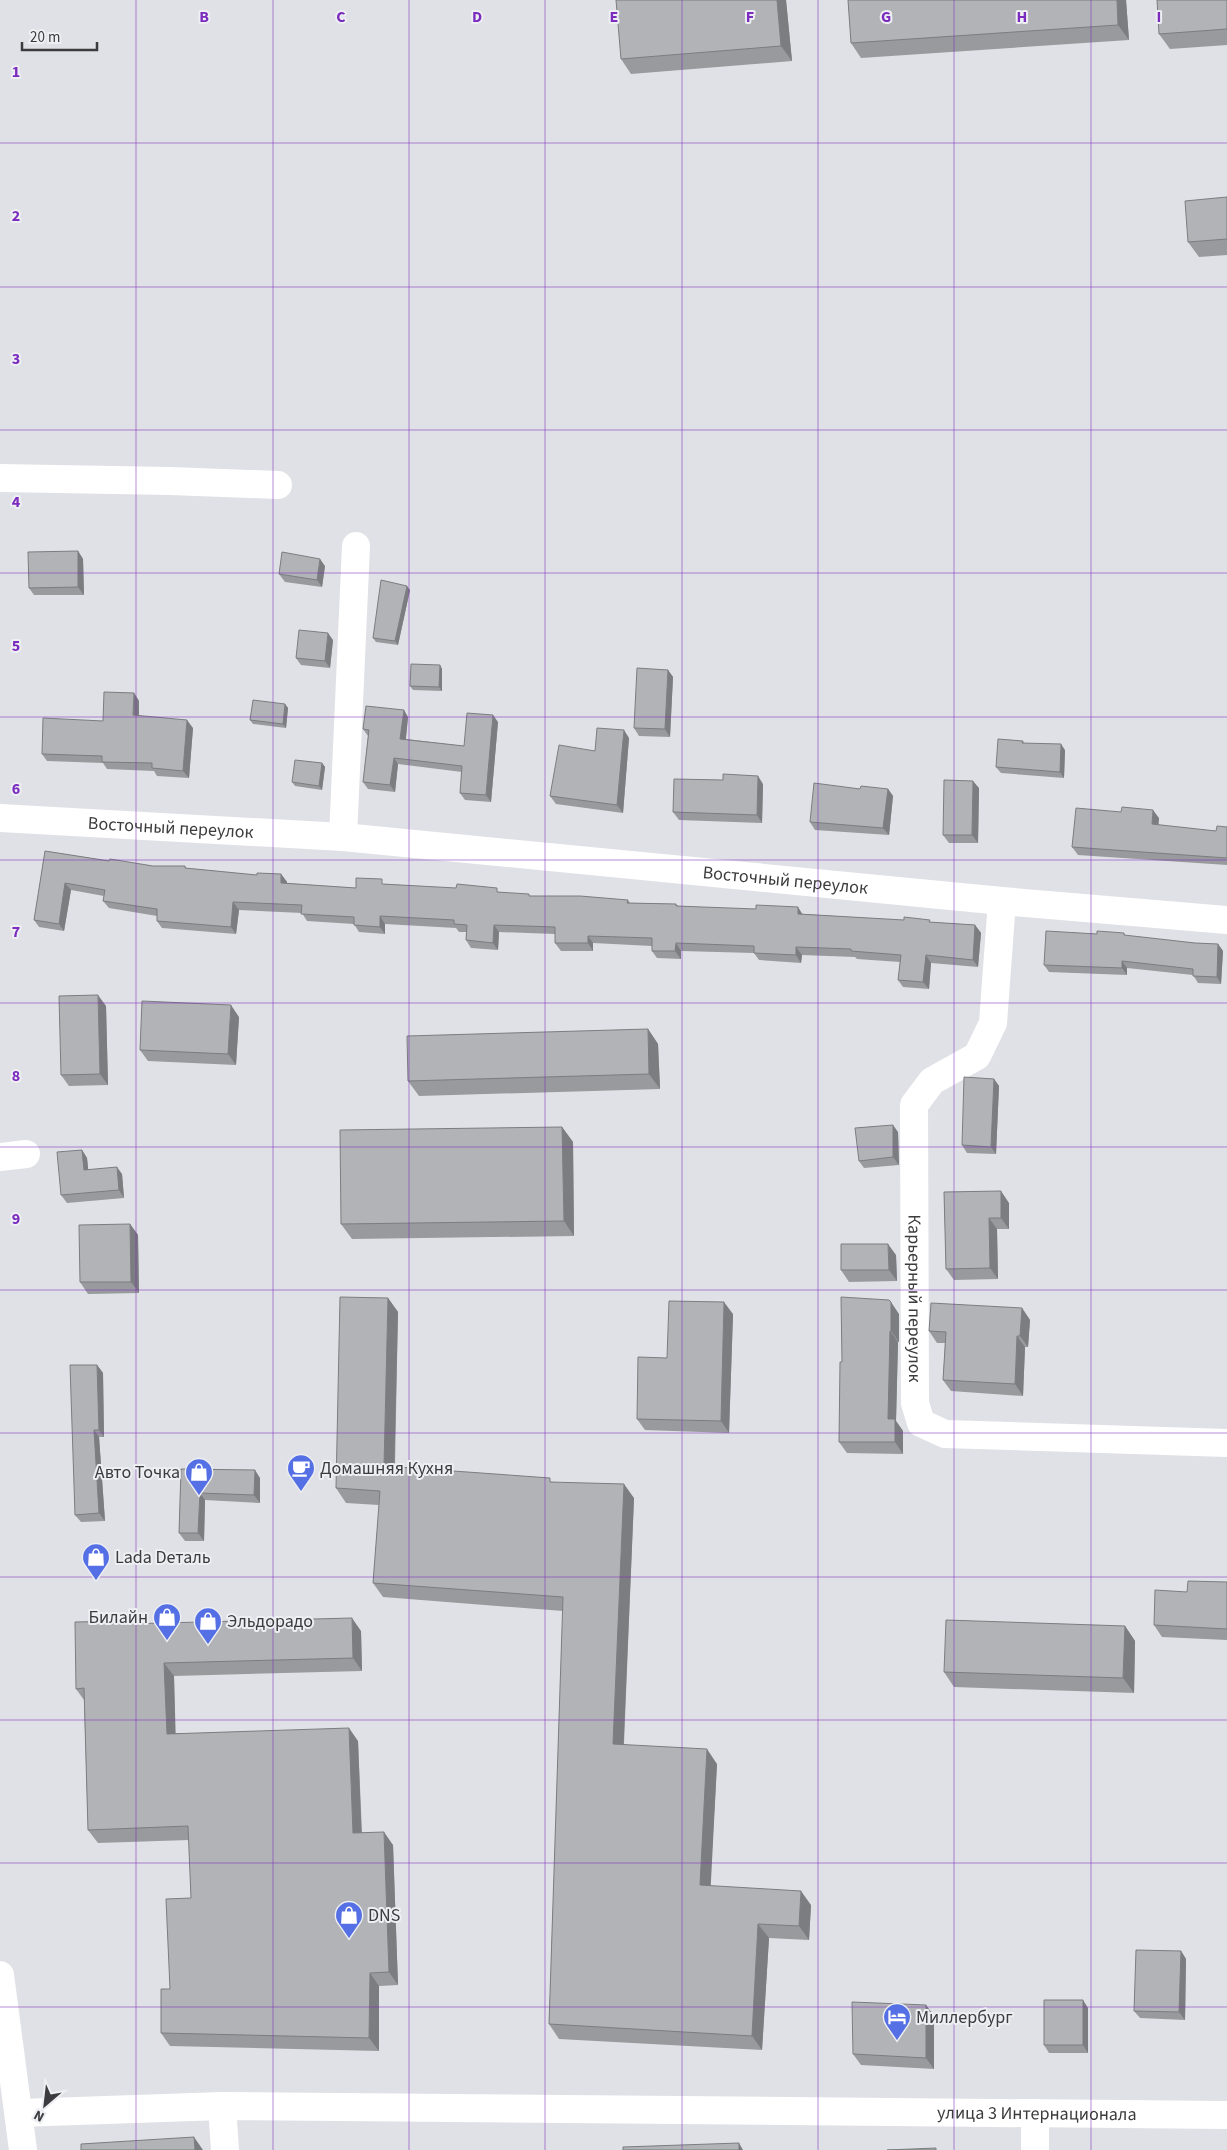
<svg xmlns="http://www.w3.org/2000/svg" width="1227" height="2150" font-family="'Source Sans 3',sans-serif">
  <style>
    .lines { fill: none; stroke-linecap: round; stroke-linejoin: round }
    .minor { stroke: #fff; stroke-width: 28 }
    .wall { fill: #989a9d }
    .shaded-wall { fill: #7c7d80 }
    .building { fill: #b1b3b7; stroke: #7c7d80 }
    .grid { fill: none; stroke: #7b2cbf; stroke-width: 1; stroke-opacity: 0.55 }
    .labels { text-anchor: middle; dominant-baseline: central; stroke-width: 4; stroke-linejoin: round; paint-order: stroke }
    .street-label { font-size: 18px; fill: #3c3c3e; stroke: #edeff3 }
    .poi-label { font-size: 18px; fill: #3c3c3e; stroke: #edeff3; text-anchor: start }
    .grid-label { font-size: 16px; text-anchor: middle; font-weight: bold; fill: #7b2cbf; stroke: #edeff3; stroke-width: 4; stroke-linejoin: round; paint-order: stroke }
  </style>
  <rect width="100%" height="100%" fill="#e0e1e6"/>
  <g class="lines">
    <!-- minor -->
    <g class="minor">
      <path d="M0,478l170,3 108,4"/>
      <path id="s1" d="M0,818l343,19 659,64 225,19"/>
      <path d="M343,837l13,-291"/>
      <path id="s2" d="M1002,901l-9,122 -16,33 -45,25 -18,24 1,298 6,20 24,11 282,9"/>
      <path d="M0,1157l26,-3"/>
      <path d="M0,1975l23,175"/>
      <path d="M222,2106l3,44"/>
      <path id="s3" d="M19,2113l203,-7 1005,9"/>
      <path d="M1035,2113v37"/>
    </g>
  </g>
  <!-- wall -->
  <path class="wall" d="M786,0l6,61 -161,13 -10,-15z
    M848,0h278l3,40 -268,18 -10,-15z
    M1227,0v45l-57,4 -11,-15z
    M1227,197v58l-28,2 -11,-15z
    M78,551l5,8 1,36h-50l-5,-7z
    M325,566l-3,21 -37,-5 -6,-8z
    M410,590l-12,55 -22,-3 -3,-4z
    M333,640l-3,28 -29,-3 -5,-7z
    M440,665l2,4v22l-29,-1 -3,-4z
    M668,670l5,7 -3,60 -31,-1 -5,-8z
    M134,693l5,8v15l54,12 -4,50 -32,-2 -3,-5 -47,-2 -4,-6 -56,-2 -5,-7 61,-33z
    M285,704l3,4 -2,20 -33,-4 -3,-4z
    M408,717l-2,22 58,7 34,-24 -7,80 -26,-2 -5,-7 2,-21 -64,-8 -3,28 -27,-3 -5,-7 5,-46 -5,-7z
    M629,738l-6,75 -67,-9 -6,-8 45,-45z
    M1023,741l1,2 41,7 -1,28 -63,-5 -5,-6z
    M322,763l3,4 -3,23 -27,-4 -3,-4z
    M763,784l-1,39 -83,-3 -6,-8z
    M979,788l-1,55h-29l-6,-8z
    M860,789h28l5,7 -4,39 -74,-5 -5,-8z
    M1121,812l38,6 -1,7 58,6 11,-4v38l-149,-10 -6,-8z
    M45,851l64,10 44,5h32l1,2 71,7 24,-1 6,8 -1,1 70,5 30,-4 114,8 31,4 97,4 2,3 46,1 2,2 297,19 6,8 -3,34 -47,-4 -2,26 -26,-2 -5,-7 2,-18 -43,-3 -2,-2 -53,-2 -1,8 -42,-3 -5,-7 -73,-2v8l-24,-1 -5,-7v-5l-59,-3v8h-32l-6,-8v-9l-56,-2 -1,18 -27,-2 -5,-8v-8h-7l-3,-4 -71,-4v10l-26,-2 -5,-8 -47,-3 -5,-8 -63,-3 -3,24 -74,-6 -5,-7v-5l-48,-8 -6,-7 1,-5 -33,-6 -7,41 -25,-4 -5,-7z
    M1124,933l1,3 70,7 23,1 5,7 -2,33 -23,-1 -5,-8 -66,-7v7l-78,-3 -5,-7 53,-31z
    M106,1006l2,79 -39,1 -8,-11z
    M239,1017l-3,48 -88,-4 -8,-11z
    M648,1029l10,15 2,45 -241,7 -11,-15z
    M994,1079l5,7 -3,68 -29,-1 -5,-8z
    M562,1127l11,15 1,94 -222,3 -11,-15z
    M898,1132l1,33 -35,3 -5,-7z
    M82,1150l5,8 1,11 34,5 2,24 -57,5 -6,-8z
    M944,1192l65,11v26h-12l1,50 -44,1 -8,-11z
    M130,1224l8,11 1,58 -51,1 -8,-12z
    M896,1255l1,26 -48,1 -8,-12z
    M388,1298l10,14 -3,155 158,15 81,16 -10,246 93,20 -7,122 101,19 -2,35 -40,-2 -7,112 -203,-11 -10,-15 14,-413 -180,-14 -10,-14 6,-78 -33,-2 -10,-15z
    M1022,1308l8,12 -2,27h-3l-2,49 -72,-5 -8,-11 2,-37h-8l-8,-12z
    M733,1314l-4,119 -84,-3 -8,-11 30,-61z
    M899,1314v28h-1l-2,79 7,10v23l-56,-1 -8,-11 3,-80z
    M97,1365l6,8 1,64h-5l6,84 -24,1 -6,-7z
    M181,1469l79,9v25l-55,-3 -1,41h-19l-6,-8z
    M1227,1582v58l-65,-3 -8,-12 33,-33z
    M124,1621l1,3 236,7 1,40 -188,5 1,57 183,8 4,92 31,12 5,140 -19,1v65l-209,-5 -9,-13 9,-44 21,-91 -2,-58 -91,3 -10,-13 -4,-130 -8,-11z
    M1125,1626l10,15 -1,52 -180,-6 -10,-15z
    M1181,1951l5,8 -1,61 -45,-2 -6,-7z
    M926,2005l8,11v53l-73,-4 -8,-11z
    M1088,2008v45h-39l-5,-8z"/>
  <!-- shaded-wall -->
  <path class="shaded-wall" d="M777,0h9l6,61 -11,-15z
    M1117,0h9l3,40 -11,-15z
    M78,551l5,8 1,36 -6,-8z
    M320,559l5,7 -3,21 -5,-7z
    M407,586l3,4 -12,55 -3,-4z
    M328,633l5,7 -3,28 -5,-7z
    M440,665l2,4v22l-3,-4z
    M668,670l5,7 -3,60 -5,-8z
    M134,693l5,8v22l-6,-8z
    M285,704l3,4 -2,20 -3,-4z
    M404,710l4,7 -3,29 -5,-7z
    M493,715l5,7 -7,80 -5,-7z
    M187,720l6,8 -4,50 -6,-7z
    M624,730l5,8 -6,75 -6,-8z
    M1061,744l4,6 -1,28 -4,-6z
    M394,758l4,6 -3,28 -5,-7z
    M322,763l3,4 -3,23 -3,-4z
    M758,776l5,8 -1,39 -5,-8z
    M973,781l6,7 -1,55 -6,-8z
    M888,789l5,7 -4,39 -6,-7z
    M1153,810l6,8 -1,14 -6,-8z
    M281,874l6,8 -1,9 -5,-8z
    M65,883l6,7 -7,41 -5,-7z
    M233,902l6,8 -3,24 -5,-7z
    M798,907l5,8 -5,-1z
    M380,916l5,8v10l-5,-7z
    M494,925l5,7 -1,18 -5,-7z
    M975,925l6,8 -3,34 -5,-7z
    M588,936l5,7v8l-5,-8z
    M676,943l5,8v8l-6,-8z
    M1218,944l5,7 -2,33 -4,-7z
    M796,947l6,8 -1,8 -5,-8z
    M926,955l5,8 -2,26 -6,-7z
    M1122,961l5,7v7l-5,-7z
    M98,995l8,11 2,79 -8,-11z
    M231,1005l8,12 -3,48 -8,-11z
    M648,1029l10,15 2,45 -11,-15z
    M994,1079l5,7 -3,68 -5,-7z
    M893,1125l5,7 1,33 -6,-8z
    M562,1127l11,15 1,94 -10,-15z
    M82,1150l5,8 2,19 -5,-7z
    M117,1167l5,7 2,24 -5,-8z
    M1001,1191l8,12v26l-8,-11z
    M989,1218l8,11 1,50 -8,-11z
    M130,1224l8,11 1,58 -8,-11z
    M888,1244l8,11 1,26 -8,-11z
    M388,1298l10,14 -4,168 -10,-14z
    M724,1302l9,12 -4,119 -8,-12z
    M891,1302l8,12v28l-8,-11z
    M1022,1308l8,12 -2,27 -8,-11z
    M890,1331l8,11 -2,79 7,10v23l-8,-12 -7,-23z
    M1017,1336l8,11 -2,49 -8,-12z
    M97,1365l6,8 1,64 -5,-7z
    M94,1430l5,7 6,84 -6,-8z
    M255,1470l5,8v25l-6,-8z
    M624,1484l10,14 -11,260 -10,-14z
    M200,1493l5,7 -1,41 -6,-8z
    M352,1618l9,13 1,40 -9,-13z
    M1125,1626l10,15 -1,52 -11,-15z
    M164,1663l10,13 2,71 -9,-13z
    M349,1728l9,13 4,105 -9,-13z
    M707,1749l10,15 -7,136 -10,-15z
    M384,1832l9,13 5,140 -9,-13z
    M801,1891l10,14 -2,35 -10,-14z
    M758,1924l11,14 -7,112 -10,-14z
    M1181,1951l5,8 -1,61 -6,-8z
    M370,1973l9,13v65l-10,-13z
    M1083,2000l5,8v45l-5,-8z
    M926,2005l8,11v53l-8,-11z
    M194,2137l9,13h-8z
    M739,2143l4,7h-4z"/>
  <!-- building -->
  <path class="building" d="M616,0h161l4,46 -160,13z
    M848,0h269l1,25 -267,18z
    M1157,0h70v29l-68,5z
    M1227,197v42l-39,3 -3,-41z
    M78,551v36l-49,1 -1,-36z
    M282,552l38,7 -3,21 -38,-6z
    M381,580l26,6 -12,55 -22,-3z
    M299,630l29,3 -3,28 -29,-3z
    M411,664l29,1 -1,22 -29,-1z
    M637,668l31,2 -3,59 -31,-1z
    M104,692l30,1 -1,22 54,5 -4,51 -31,-3v-5l-50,-1v-6l-60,-2 1,-36 60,3z
    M253,700l32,4 -2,20 -33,-4z
    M366,706l38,4 -4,29 64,7 3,-33 26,2 -7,80 -26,-2 2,-27 -68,-8 -4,27 -27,-3 6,-52 -6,-1z
    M597,728l27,2 -7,75 -67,-9 9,-51 36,6z
    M998,739l25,2 -1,2 39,1 -1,28 -64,-5z
    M295,760l27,3 -3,23 -27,-4z
    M723,774l35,2 -1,39 -84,-3 1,-33 49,1z
    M944,780l29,1 -1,54h-29z
    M814,783l46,6 1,-3 27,3 -5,39 -73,-6z
    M1122,807l31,3 -1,14 64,7 1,-5 10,1v31l-155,-11 4,-39 45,4z
    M45,851l64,10 1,-2 43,7h32v2l72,7v-2l24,1v9l75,5v-10l26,1v5l74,4 1,-4 40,4v4l32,2v2h51l48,4 -1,3 49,1v2l80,3v-4l42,2v7l106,6v-3l26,3 -1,2 46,3 -2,35 -47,-5 -3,27 -25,-2 3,-25 -50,-4v-2l-55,-2v8l-42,-2v-7l-78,-3 -1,8h-23v-13l-64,-2v7h-33v-16l-61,-2 -1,18 -27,-3 1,-15 -13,-1v-4l-74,-4v11l-26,-2v-8l-53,-3 1,-9 -69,-3 -2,25 -74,-6v-12l-54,-8 2,-11 -40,-7 -6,41 -25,-4z
    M1046,931l51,3v-3l27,2v2l71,8 23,1 -1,33 -24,-1v-7l-71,-8v7l-78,-3z
    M98,995l2,79 -39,1 -2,-79z
    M142,1001l89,4 -3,49 -88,-4z
    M648,1029l1,45 -241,7 -1,-45z
    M964,1077l30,2 -3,68 -29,-2z
    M893,1125v32l-34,4 -4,-33z
    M562,1127l2,94 -223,3 -1,-94z
    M82,1150l2,20 33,-3 2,23 -58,5 -4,-43z
    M1001,1191v27h-12l1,50 -44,1 -2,-77z
    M130,1224l1,58h-51l-1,-57z
    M841,1244h47l1,26h-48z
    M340,1297l48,1 -4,168 166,12v4l74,2 -11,260 94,5 -7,136 101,6 -2,35 -41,-2 -6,112 -203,-12 14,-427 -190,-14 7,-92 -44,-3z
    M841,1297l48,3 2,2v29h-1l-2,88h7v23h-56l1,-80h2z
    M669,1301l55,1 -3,119 -84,-2 1,-62 29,1z
    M931,1303l91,5 -2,28h-3l-2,48 -72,-4 3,-48 -17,-1z
    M70,1365h27l2,65h-5l5,83 -24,2z
    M181,1469l74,1 -1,25 -54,-2 -2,40h-19z
    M1188,1581l39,1v47l-73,-4 1,-35 32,2z
    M352,1618l1,40 -189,5 3,71 182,-6 4,105 31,-1 5,140 -19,1 -1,65 -208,-5v-44h9l-4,-90 25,-1 -3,-72 -100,4 -4,-142 -8,1 -1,-67 49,-1v3z
    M946,1620l179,6 -2,52 -179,-6z
    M1136,1950l45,1 -2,61 -45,-1z
    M1044,2000h39v45h-39z
    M852,2002l74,3v53l-73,-4z
    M194,2137l1,13h-114v-6z
    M739,2143v7h-116v-3z
    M936,2148v2h-49z"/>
  <!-- grid -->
  <path class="grid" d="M136,0v2150M273,0v2150M409,0v2150M545,0v2150M682,0v2150M818,0v2150M954,0v2150M1091,0v2150M0,143h1227M0,287h1227M0,430h1227M0,573h1227M0,717h1227M0,860h1227M0,1003h1227M0,1147h1227M0,1290h1227M0,1433h1227M0,1577h1227M0,1720h1227M0,1863h1227M0,2007h1227"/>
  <!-- icons -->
  <defs>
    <g id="cafe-pin" transform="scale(1.4375)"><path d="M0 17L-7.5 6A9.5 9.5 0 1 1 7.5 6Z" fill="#556fe4" stroke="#edeff3"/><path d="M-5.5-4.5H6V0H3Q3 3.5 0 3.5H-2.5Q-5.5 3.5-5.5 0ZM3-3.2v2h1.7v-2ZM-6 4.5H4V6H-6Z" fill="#fff"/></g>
    <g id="shop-pin" transform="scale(1.4375)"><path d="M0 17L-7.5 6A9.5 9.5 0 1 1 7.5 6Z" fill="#556fe4" stroke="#edeff3"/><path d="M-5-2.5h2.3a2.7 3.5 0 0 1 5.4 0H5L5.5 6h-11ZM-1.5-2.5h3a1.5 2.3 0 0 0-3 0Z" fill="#fff"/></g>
    <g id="hotel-pin" transform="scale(1.4375)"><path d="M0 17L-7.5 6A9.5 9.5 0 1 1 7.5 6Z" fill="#556fe4" stroke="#edeff3"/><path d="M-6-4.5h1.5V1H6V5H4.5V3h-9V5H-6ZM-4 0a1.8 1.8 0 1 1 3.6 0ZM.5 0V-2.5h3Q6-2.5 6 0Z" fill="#fff"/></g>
  </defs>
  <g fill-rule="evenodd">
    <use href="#cafe-pin" x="301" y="1468"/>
    <use href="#shop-pin" x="199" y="1472"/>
    <use href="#shop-pin" x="96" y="1557"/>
    <use href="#shop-pin" x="167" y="1617"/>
    <use href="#shop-pin" x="208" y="1621"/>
    <use href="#shop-pin" x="349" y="1915"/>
    <use href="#hotel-pin" x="897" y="2017"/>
  </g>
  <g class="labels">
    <!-- street labels -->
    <g class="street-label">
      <text stroke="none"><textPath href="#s1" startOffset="171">Восточный переулок</textPath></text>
      <text stroke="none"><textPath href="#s1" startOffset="788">Восточный переулок</textPath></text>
      <text stroke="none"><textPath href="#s2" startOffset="434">Карьерный переулок</textPath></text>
      <text stroke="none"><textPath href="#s3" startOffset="1018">улица 3 Интернационала</textPath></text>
    </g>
    <!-- poi labels -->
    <g class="poi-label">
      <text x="320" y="1468">Домашняя Кухня</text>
      <text x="180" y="1472" text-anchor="end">Авто Точка</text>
      <text x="115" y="1557">Lada Dеталь</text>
      <text x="148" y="1617" text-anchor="end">Билайн</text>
      <text x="227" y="1621">Эльдорадо</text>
      <text x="368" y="1915">DNS</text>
      <text x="916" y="2017">Миллербург</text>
    </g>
  </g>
  <g class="grid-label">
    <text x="204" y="22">B</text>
    <text x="341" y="22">C</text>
    <text x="477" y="22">D</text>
    <text x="614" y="22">E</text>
    <text x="750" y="22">F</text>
    <text x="886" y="22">G</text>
    <text x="1022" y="22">H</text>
    <text x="1159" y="22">I</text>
    <text x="16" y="77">1</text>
    <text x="16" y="221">2</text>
    <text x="16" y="364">3</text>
    <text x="16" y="507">4</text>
    <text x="16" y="651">5</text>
    <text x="16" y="794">6</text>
    <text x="16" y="937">7</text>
    <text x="16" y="1081">8</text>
    <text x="16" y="1224">9</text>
  </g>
  <!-- north arrow -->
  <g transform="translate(45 2105) rotate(208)" stroke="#edeff3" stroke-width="4" paint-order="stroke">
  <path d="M0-4L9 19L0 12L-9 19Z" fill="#3c3c3e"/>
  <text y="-8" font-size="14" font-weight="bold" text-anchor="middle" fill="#3c3c3e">N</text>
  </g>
  <!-- scale -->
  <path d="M22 42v8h75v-8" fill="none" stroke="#3c3c3e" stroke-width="2.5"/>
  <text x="30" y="42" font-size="15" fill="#3c3c3e" stroke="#edeff3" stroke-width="4" paint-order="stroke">20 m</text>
</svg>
